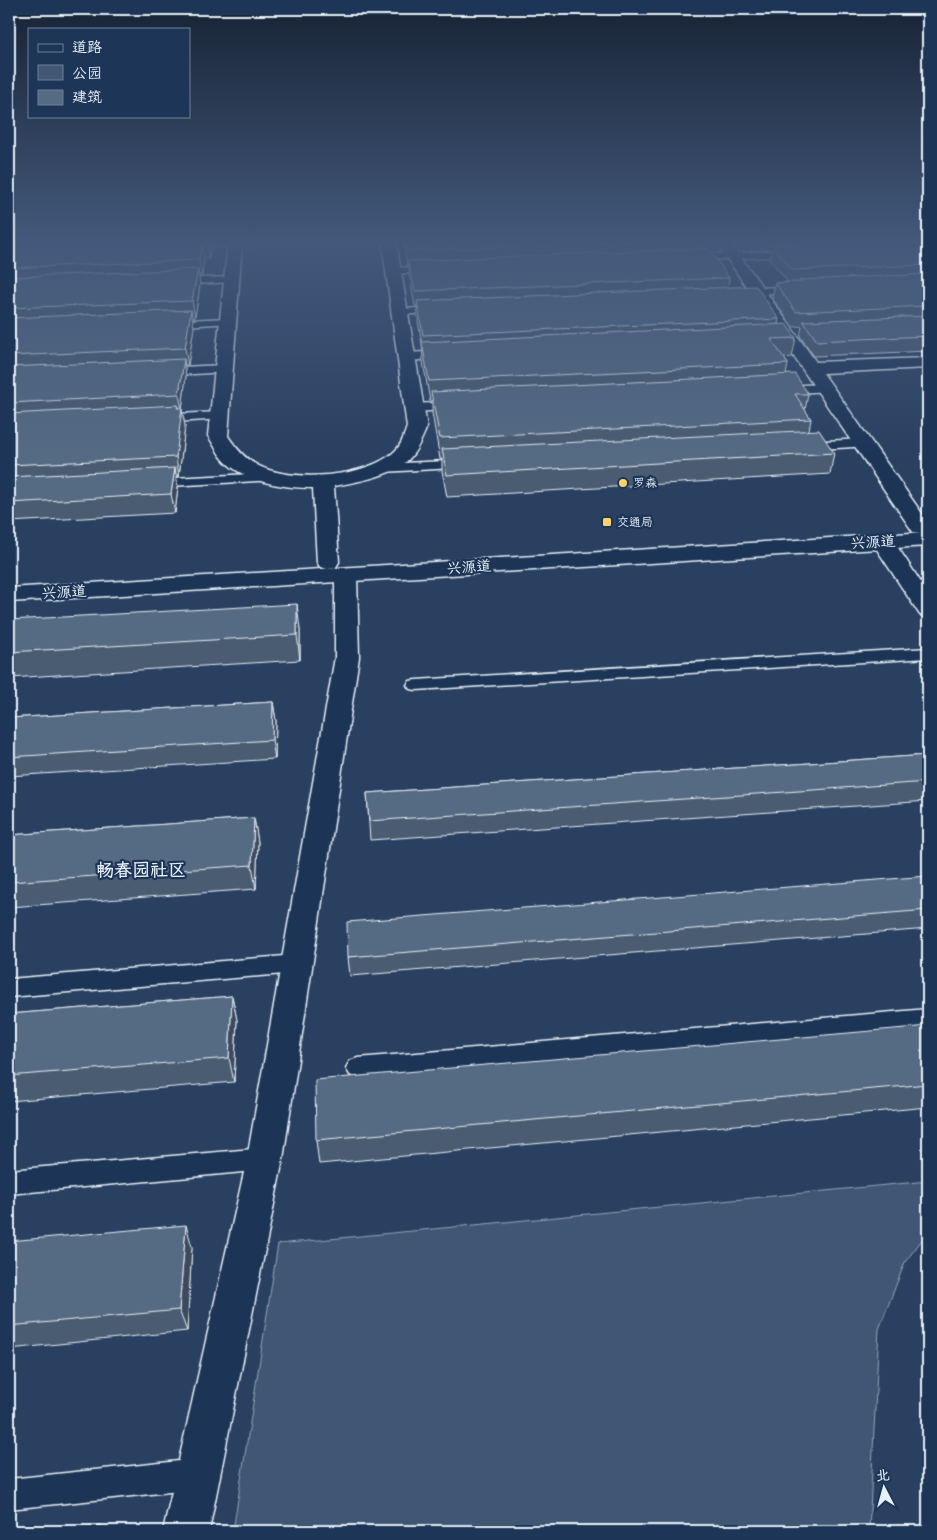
<svg xmlns="http://www.w3.org/2000/svg" width="937" height="1540" font-family="'Comic Neue','LXGW WenKai TC',sans-serif">
  <style>
    .green { fill: #415774; stroke: #94a4b6 }
    .lines { fill: none; stroke-linecap: round; stroke-linejoin: round }
    .service-casing { stroke: #e8f1f8; stroke-width: 3 }
    .minor-casing { stroke: #e8f1f8; stroke-width: 3 }
    .secondary-casing { stroke: #e8f1f8; stroke-width: 3 }
    .service { fill: #1d3557; fill-rule: evenodd }
    .minor { fill: #1d3557; fill-rule: evenodd }
    .secondary { fill: #1d3557; fill-rule: evenodd }
    .wall { fill: #495b71; stroke: #e8f1f8 }
    .shaded-wall { fill: #3c4a5c; stroke: #e8f1f8 }
    .building { fill: #556a83; stroke: #e8f1f8 }
    .poi-dot { fill: #ffd166; stroke: #1d3557; stroke-width: 2 }
    .labels { text-anchor: middle; dominant-baseline: central; stroke-width: 4.5; stroke-linejoin: round; paint-order: stroke }
    .far-poi-label { font-size: 12px; fill: #e8f1f8; stroke: #1d3557; text-anchor: start }
    .street-label { font-size: 15px; fill: #e8f1f8; stroke: #1d3557 }
    .quarter-label { font-size: 18px; font-weight: bold; fill: #e8f1f8; stroke: #1d3557 }
  </style>
  <rect width="100%" height="100%" fill="#294061"/>
  <filter id="ink" filterUnits="userSpaceOnUse"><feTurbulence type="fractalNoise" baseFrequency=".02" numOctaves="2"/><feDisplacementMap in="SourceGraphic" scale="10" xChannelSelector="R" yChannelSelector="G"/><feConvolveMatrix kernelMatrix="1 2 1 2 8 2 1 2 1" color-interpolation-filters="sRGB"/></filter>
  <g filter="url(#ink)">
    <!-- green -->
    <path class="green" d="M928,1181v51l-23,30 -26,67 -10,202h-636l45,-287z"/>
    <g class="lines">
      <!-- service casing -->
      <g class="service-casing">
        <path id="service" d="M189,242h50l1,1 -5,3 -50,2 -5,-3 1,-2z
          M797,250l5,3 -1,2 -111,6 -5,-3 5,-3z
          M435,266l5,3 -1,2 -45,3 -5,-3 5,-3z
          M231,277l4,1 1,2 -1,2 -60,3 -5,-3 5,-3z
          M799,286l5,3 -1,2 -45,3 -5,-3 5,-3z
          M442,307l4,1 2,2 -2,2 -47,3 -6,-3 6,-3z
          M228,318l6,3 -2,2 -65,4 -6,-3 6,-3z
          M447,351l6,4 -2,3 -45,3 -6,-4 6,-4z
          M224,365l6,4 -2,3 -68,4 -6,-4 6,-4z
          M825,384l6,4 -2,3 -49,3 -6,-4 6,-4z
          M457,402l6,4 -1,3 -48,3 -6,-4 6,-4z
          M219,412l5,1 1,3 -1,3 -67,4 -6,-4 6,-4z
          M864,439l5,1 2,3 -2,3 -64,4 -7,-4 7,-4z
          M468,460l5,1 2,3 -2,3 -91,5 -7,-4 7,-4z
          M270,473l5,1 2,3 -2,3 -123,7 -7,-4 7,-4z
          M928,648v10l-512,32 -6,-1 -3,-4 3,-4 6,-1z
          M296,955l8,3 3,6 -3,6 -8,3 -287,24v-18z
          M928,1009v18l-570,51 -8,-3 -4,-7 4,-7 8,-3z
          M265,1148l9,3 4,8 -4,8 -9,3 -256,24v-24z
          M198,1459l11,4 4,11 -4,11 -11,4 -189,20v-30z"/>
      </g>
      <!-- minor casing -->
      <g class="minor-casing">
        <path id="minor" d="M228,242h14l-14,194c8,12 16,22 29,29 34,18 110,13 138,-14 7,-6 9,-16 12,-24l-25,-185h14l31,185c-5,11 -9,22 -17,31 -16,18 -53,24 -76,28l5,76 -3,5 -8,2 -8,-2 -3,-5 -4,-74c-29,0 -70,-6 -90,-29 -6,-7 -10,-16 -15,-23z
          M716,242h14l86,120 112,-4v10l-105,5 105,149v10l-7,1 -8,-1z
          M883,535l8,2 37,56v24l-8,-2 -48,-73 3,-5z
          M346,568l8,2 3,5 2,82 -76,502 -74,372h-46l84,-372 88,-502v-82l3,-5z"/>
      </g>
      <!-- secondary casing -->
      <g class="secondary-casing">
        <path id="secondary" d="M928,532v14l-919,56v-14z"/>
      </g>
      <!-- service -->
      <use href="#service" class="service"/>
      <!-- minor -->
      <use href="#minor" class="minor"/>
      <!-- secondary -->
      <use href="#secondary" class="secondary"/>
    </g>
    <!-- wall -->
    <path class="wall" d="M9,242h200l1,7 -1,10h-5l-2,17h-3l1,9 -5,32 -3,1 2,9 -6,38h-4l2,11 -4,34 3,16 -6,50h-3l2,11 -3,26 -166,9z
      M403,242h299l-1,6 28,30 -1,10 51,31 -1,5 18,14 -4,19 -8,1 4,6 -2,11 22,19 -3,16 6,9 -2,11 25,23 -4,21 -383,23 -5,-26v-12h-2l-8,-46v-12h-2l-7,-39 -1,-18 -5,-28v-10h-2l-6,-31v-10l-2,1z
      M756,242h172v109l-114,5 -14,-20 2,-10 -9,1 -21,-29 3,-15 13,-1 -18,-22 2,-10h-9z
      M9,620l291,9v31l-291,18z
      M273,702l3,19 -1,38 -266,17v-58z
      M928,755v46l-558,39 -3,-47z
      M254,818l4,24 -2,47 -247,18v-72z
      M928,876v53l-578,47 -2,-19z
      M232,996l5,24 -3,62 -225,19v-87z
      M928,1026v81l-609,57 -3,-24z
      M9,1241l183,6 -5,84 -178,18z"/>
    <!-- shaded-wall -->
    <path class="shaded-wall" d="M207,242h2l1,7 -1,10z
      M202,244l2,15 -2,17 -3,-16z
      M198,269l2,16 -5,32 -3,-16z
      M191,310l3,17 -6,38 -3,-17z
      M184,359l2,17 -4,34 3,16 -6,50 -3,-19 1,-49 1,-3 2,16 2,-11 -3,-16z
      M175,468l3,19 -3,26 -4,-19z
      M297,604l3,25v31l-3,-25z
      M273,702l3,19 -1,38 -3,-19z
      M254,818l4,24 -2,47 -4,-24z
      M232,996l5,24 -3,62 -5,-24z
      M186,1225l6,22 -5,84 -8,-21z
      M100,1525l4,6h-5z"/>
    <!-- building -->
    <path class="building" d="M9,242h198v1l-5,1 -3,16 -190,8z
      M405,242h226l-225,9z
      M859,242h69v23l-136,5 -20,-25z
      M709,248l20,30 -314,13 -7,-30z
      M198,269l-6,32 -183,7v-31z
      M928,274v32l-132,6 -21,-29 26,-1 -1,-2z
      M756,286l23,33 -356,16 -6,-34z
      M191,310l-6,38 -176,8v-38z
      M928,316v20l-111,5 -14,-20z
      M786,324l10,14 -25,1 17,25 -359,17 -7,-39z
      M184,359l-5,35 -170,9v-36z
      M795,374l13,20h-13l16,25 -371,19 -9,-46z
      M178,405l-1,3h5l-6,49 -167,8v-51z
      M819,430l15,23 -387,22 -5,-26z
      M175,468l-4,26 -162,9v-26z
      M297,604v31l-288,17v-32z
      M273,702l-1,38 -263,17v-39z
      M928,755v27l-559,39 -2,-28z
      M254,818l-2,47 -243,17v-47z
      M928,876v34l-580,47 -1,-35z
      M232,996l-3,62 -220,18v-62z
      M928,1026v58l-612,56 -1,-60z
      M186,1225l-7,85 -170,16v-85z
      M100,1525l-1,6h-56z"/>
  </g>
  <!-- sky -->
  <linearGradient id="sky" x2="0" y2="1"><stop stop-color="#172335"/><stop offset="0.53" stop-color="#43597b"/><stop offset="1" stop-color="#43597b" stop-opacity="0"/></linearGradient>
  <rect width="937" height="457" fill="url(#sky)"/>
  <!-- markers -->
  <g class="poi-dot">
    <circle cx="623" cy="483" r="5"/>
    <rect x="602" y="517" width="10" height="10" rx="2.5"/>
  </g>
  <g class="labels">
    <!-- far-poi labels -->
    <g class="far-poi-label">
      <text x="633" y="483">罗森</text>
      <text x="617" y="522">交通局</text>
    </g>
    <!-- street labels -->
    <g class="street-label">
      <text transform="translate(873 542) rotate(-3)">兴源道</text>
      <text transform="translate(469 567) rotate(-4)">兴源道</text>
      <text transform="translate(64 592) rotate(-3)">兴源道</text>
    </g>
    <!-- quarter labels -->
    <g class="quarter-label">
      <text x="141" y="870">畅春园社区</text>
    </g>
  </g>
  <!-- margin -->
  <rect width="937" height="1540" fill="none" stroke="#1d3557" stroke-width="30"/>
  <rect x="15" y="15" width="907" height="1510" fill="none" stroke="#e8f1f8" stroke-width="2" filter="url(#ink)"/>
  <!-- legend -->
  <rect x="28" y="28" width="162" height="90" fill="#1d3557" stroke="#6e8097"/>
  <rect x="38" y="44" width="25" height="8" fill="#1d3557" stroke="#6e8097"/>
  <text x="72" y="52" font-size="15" fill="#e8f1f8">道路</text>
  <rect x="38" y="65" width="25" height="15" fill="#415774" stroke="#6e8097"/>
  <text x="72" y="78" font-size="15" fill="#e8f1f8">公园</text>
  <rect x="38" y="90" width="25" height="15" fill="#556a83" stroke="#6e8097"/>
  <text x="72" y="102" font-size="15" fill="#e8f1f8">建筑</text>
  <!-- north arrow -->
  <g transform="translate(884 1488) rotate(354)" stroke="#1d3557" stroke-width="4" paint-order="stroke">
  <path d="M0-4L9 19L0 12L-9 19Z" fill="#e8f1f8"/>
  <text y="-8" font-size="14" font-weight="bold" text-anchor="middle" fill="#e8f1f8">北</text>
  </g>
</svg>
